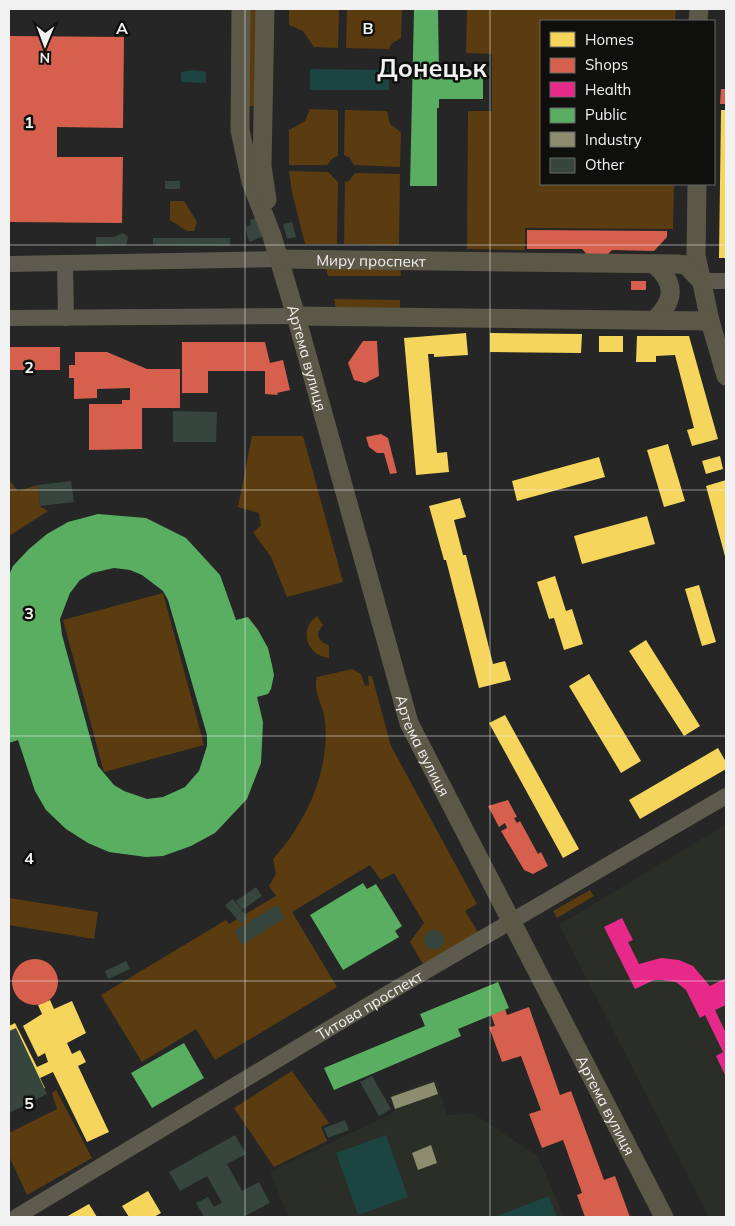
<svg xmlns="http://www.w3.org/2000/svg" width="735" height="1226" font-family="Mulish,sans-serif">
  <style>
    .built { fill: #2a2e27 }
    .green { fill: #5b3c10 }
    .water { fill: #1c4441 }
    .homes { fill: #f6d55c }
    .shops { fill: #d6604d }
    .health { fill: #e7298a }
    .public { fill: #5aae61; fill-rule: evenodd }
    .industry { fill: #8c8c6e }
    .building { fill: #36453e }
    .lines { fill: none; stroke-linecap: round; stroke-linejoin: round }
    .secondary { stroke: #5d5b4e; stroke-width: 16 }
    .primary { stroke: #5b5848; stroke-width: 19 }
    .tram { stroke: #5c5c55; stroke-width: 1 }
    .grid { fill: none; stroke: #f0f1f0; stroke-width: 1; stroke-opacity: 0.55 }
    .labels { text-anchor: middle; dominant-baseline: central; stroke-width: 5; stroke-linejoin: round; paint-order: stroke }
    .street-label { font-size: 15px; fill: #f0f1f0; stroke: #0f0f0e }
    .town-label { font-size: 25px; font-weight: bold; fill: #f0f1f0; stroke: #0f0f0e }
    .grid-label { font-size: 16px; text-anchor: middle; font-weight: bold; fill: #f0f1f0; stroke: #0f0f0e; stroke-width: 5; stroke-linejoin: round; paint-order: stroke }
  </style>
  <rect width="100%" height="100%" fill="#252625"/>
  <!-- built -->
  <path class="built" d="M726,824v393h-17l-150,-292z
    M436,1079l11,36 26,-2 65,43 26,61h-276l-18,-45 125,-60 -6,-16z"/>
  <!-- green -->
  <path class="green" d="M247,9h11l-3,97h-7z
    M289,9h50l-1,39 -24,-1 -11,-16 -14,-6z
    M347,9h55l-1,29 -10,6 -2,5 -43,-1z
    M467,9h209l-1,12h-134v163h133l-1,45 -148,-1v22l-58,-1 1,-138h24v-57l-26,-1z
    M310,109l28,1v46l-5,2 -6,7h-38v-35l16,-9z
    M345,110l42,1 3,13 11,8 -1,35 -46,-2 -5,-8 -5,-2z
    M289,171l39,1 10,10 -1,62h-32l-13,-52z
    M355,173l45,1 -1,71 -55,-1 1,-62 4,-1z
    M170,201h14l13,21 -3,9h-7l-17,-11z
    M325,265l75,2 1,9h-73z
    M334,299l66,1v9h-64z
    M252,436h51l40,146 -56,15 -16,-40 -18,-25 8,-6 -2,-13 -21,-6z
    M10,481l8,10 20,-6 2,21 8,5 -39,25z
    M163,593l41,152 -100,27 -41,-152z
    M317,616l6,9 -5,7c0,7 3,11 11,13v13c-22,-2 -31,-29 -12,-42z
    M352,669l9,5 4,12 4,-1 -1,-9h4l19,70 86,158 -12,7 13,21 -54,34 -14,-24 14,-19 -30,-50 -13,7 -11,-15 -78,47 45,75 -122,73 -19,-31 -54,33 -41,-67 125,-75 3,4 47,-28 -7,-10 7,-12 -3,-15c33,-36 57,-88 52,-138 -1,-14 -13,-31 -8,-44z
    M590,890l4,6 -37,22 -4,-7z
    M9,898l89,14 -4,27 -85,-14z
    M292,1071l37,52 -8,4 6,14 -53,26 -40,-59z
    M56,1090l36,68 -65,37 -18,-39v-23l48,-24 -5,-16z"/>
  <!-- water -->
  <path class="water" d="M310,69l79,1v20h-79z
    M193,70l13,2v11l-25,-1v-10z
    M386,1135l22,62 -50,18 -22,-62z
    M549,1196l8,21h-63z"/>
  <!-- homes -->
  <path class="homes" d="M721,110h5v148h-7z
    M466,333l2,22 -34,2v-3h-6l9,99 10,-1 2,20 -33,3 -12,-137z
    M490,333l92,1 -1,19 -91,-1z
    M599,336h24v16h-24z
    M637,336h52l29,103 -26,7 -5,-16 7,-2 -19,-73 -19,1v6h-20z
    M668,444l17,57 -21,6 -17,-57z
    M720,456l3,13 -17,5 -4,-13z
    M599,457l6,20 -88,24 -5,-20z
    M726,480v80l-20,-74z
    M460,498l6,19 -12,3 9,35h3l27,109 12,-3 6,19 -32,8 -33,-128h-2l-15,-54z
    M647,516l8,28 -73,20 -8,-28z
    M555,576l11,35 6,-2 11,35 -19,6 -10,-32 -5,1 -12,-37z
    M699,585l17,57 -14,4 -17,-57z
    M646,640l54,86 -16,10 -55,-85z
    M589,674l52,87 -20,12 -52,-87z
    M505,715l74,134 -16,9 -74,-135z
    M718,748l8,14v7l-86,50 -11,-19z
    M50,1000l4,9 18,-8 14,32 -19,10 5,11 8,-4 6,12 -8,4 31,66 -22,10 -34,-70 -13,6 5,10 -36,17v-79l6,-3 22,44 11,-5 -3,-9 -7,4 -15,-31 19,-12 -4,-9z
    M148,1191l13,22 -7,4h-25l-7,-11z
    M89,1204l8,13h-31z"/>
  <!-- shops -->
  <path class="shops" d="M9,36l115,1 -1,91 -66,-1v30h66l-1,66 -113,-1z
    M721,89h5v15h-6z
    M527,230l140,1v6l-13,14 -42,-1 -9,9h-12l-9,-10h-55z
    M631,281h15v9h-15z
    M363,341h14l2,35 -14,7 -11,-3 -6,-17z
    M182,342h83l5,21 13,-3 7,30 -13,3 1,2 -13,-1v-23h-57v22h-26z
    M9,347h51v23h-51z
    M75,352h32l40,17h33v39h-38v41l-53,1v-46h33v-4h8v-12l-33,1v9l-23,1v-21h-5v-13h6z
    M381,434l7,4 9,35 -7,1 -6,-21h-7l-8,-6 -3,-10z
    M508,800l9,17 -3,1 3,5 3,-2 18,33 3,-2 7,14 -15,8 -9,-4 -23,-39 6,-3 -2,-5 -6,4 -11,-21z
    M12 982a23 23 0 1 1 46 0a23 23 0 1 1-46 0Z
    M529,1007l31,88 11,-4 33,89 11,-4 15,41h-45l-8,-22 5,-2 -19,-53 -21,8 -13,-34 12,-4 -20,-54 -19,6 -13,-35 6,-1 -4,-11 14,-6 2,6z"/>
  <!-- health -->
  <path class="health" d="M622,918l11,22 -5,2 11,22 22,-6 18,2 14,6 17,20 16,-8v27l-11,5 11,23v44l-10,-21 7,-4 -18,-37 -5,3 -14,-28 -10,-8 -14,-2h-8l-19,9 -31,-62z"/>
  <!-- public -->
  <path class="public" d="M414,9h24l1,63 44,1v26h-44v9h-2v78h-27z
    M98,514l48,4 40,20 34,37 16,45 12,-3 10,13 10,18 4,17 2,10 -3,14 -3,5 -11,3 6,25 -2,41 -14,36 -32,34 -24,13 -28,10 -17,1 -37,-5 -21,-9 -22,-14 -20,-19 -11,-19 -17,-51 -9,3v-168l4,-9 16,-17 18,-15 21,-12zM114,568l16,2 12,5 21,16 5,9 39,135v11l-8,25 -14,16 -22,10 -16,2 -23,-8 -10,-6 -16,-19 -36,-131 -2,-16 10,-26 10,-13 12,-7z
    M363,883l4,6 9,-5 26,42 -7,5 4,6 -56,33 -33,-55z
    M498,982l11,26 -51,21 3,7 -127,54 -10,-22 101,-42 -5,-12z
    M184,1043l20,35 -52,30 -21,-35z"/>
  <!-- industry -->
  <path class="industry" d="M434,1082l4,12 -43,15 -4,-12z
    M431,1145l6,18 -19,7 -6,-17z"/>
  <!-- building -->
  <path class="building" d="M165,181h15v8h-15z
    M256,218l6,19 -13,5 -4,-15 6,-2 -1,-5z
    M292,222l4,15 -9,2 -4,-15z
    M123,233l5,4 -2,8 -30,1v-9h18z
    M153,238h77v8l-77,-1z
    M173,411l44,1 -1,30h-43z
    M71,481l3,21 -34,4 -2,-21z
    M256,887l6,9 -20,14 -6,-9z
    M233,899l15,19 -7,6 -16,-19z
    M277,905l8,13 -43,27 -8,-14z
    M424 940a10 10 0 1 1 20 0a10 10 0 1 1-20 0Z
    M126,961l4,8 -22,10 -3,-8z
    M16,1028l31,66 -38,19v-82z
    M372,1076l19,33 -12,7 -19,-34z
    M345,1120l4,10 -21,8 -4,-10z
    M235,1135l11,19 -19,10 15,27 17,-9 11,21 -27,14h-39l-8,-14 12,-6 6,10 8,-4 -15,-27 -27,15 -11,-19z"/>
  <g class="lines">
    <!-- secondary -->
    <g class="secondary">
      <path d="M65,263l1,55"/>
      <path d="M9,264l270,-5"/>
      <path d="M701,281h25"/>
      <path d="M9,318l287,-2"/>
      <path id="s1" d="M16,1217l369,-222 341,-199"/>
    </g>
    <!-- primary -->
    <g class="primary">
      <path id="s2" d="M241,9l-1,121 11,52 21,54 24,80 113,407 255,494"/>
      <path d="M265,9l-3,157 5,34"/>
      <path d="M698,21l1,-12"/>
      <path d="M697,184l-1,71 14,66 16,55"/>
      <path id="s3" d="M279,259l398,5 9,1 15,16"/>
      <path d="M654,264c21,18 22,36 1,55"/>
      <path d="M296,316l414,5"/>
    </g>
    <!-- tram -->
    <path class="tram" d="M9,1214l1,3"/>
  </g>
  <!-- grid -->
  <path class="grid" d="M245,9v1208M490,9v1208M9,245h717M9,490h717M9,736h717M9,981h717"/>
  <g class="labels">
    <!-- street labels -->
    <g class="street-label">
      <text stroke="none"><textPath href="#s3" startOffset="92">Миру проспект</textPath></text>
      <text stroke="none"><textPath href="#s2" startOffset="359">Артема вулиця</textPath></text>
      <text stroke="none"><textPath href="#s2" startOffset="764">Артема вулиця</textPath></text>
      <text stroke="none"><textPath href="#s1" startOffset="412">Титова проспект</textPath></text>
      <text stroke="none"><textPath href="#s2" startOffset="1168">Артема вулиця</textPath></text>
    </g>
    <!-- town labels -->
    <g class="town-label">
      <text x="432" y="67">Донецьк</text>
    </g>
  </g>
  <g class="grid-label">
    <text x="122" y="34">A</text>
    <text x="368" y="34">B</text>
    <text x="29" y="128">1</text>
    <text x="29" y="373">2</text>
    <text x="29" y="619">3</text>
    <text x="29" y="864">4</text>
    <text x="29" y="1109">5</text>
  </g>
  <!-- border -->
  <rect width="735" height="1226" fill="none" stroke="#f0f1f0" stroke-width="20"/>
  <!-- legend -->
  <rect x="540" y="20" width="175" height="165" fill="#0f0f0e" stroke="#696968"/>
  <rect x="550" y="32" width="25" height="15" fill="#f6d55c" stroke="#696968"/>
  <text x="585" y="45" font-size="15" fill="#f0f1f0">Homes</text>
  <rect x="550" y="58" width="25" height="15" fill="#d6604d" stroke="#696968"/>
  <text x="585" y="70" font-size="15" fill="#f0f1f0">Shops</text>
  <rect x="550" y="82" width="25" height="15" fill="#e7298a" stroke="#696968"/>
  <text x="585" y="95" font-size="15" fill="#f0f1f0">Health</text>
  <rect x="550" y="108" width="25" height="15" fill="#5aae61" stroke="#696968"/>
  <text x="585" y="120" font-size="15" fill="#f0f1f0">Public</text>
  <rect x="550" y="132" width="25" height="15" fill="#8c8c6e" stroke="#696968"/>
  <text x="585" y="145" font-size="15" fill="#f0f1f0">Industry</text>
  <rect x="550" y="158" width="25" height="15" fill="#36453e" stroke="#696968"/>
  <text x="585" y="170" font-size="15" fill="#f0f1f0">Other</text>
  <!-- north arrow -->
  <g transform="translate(45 45) rotate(181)" stroke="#0f0f0e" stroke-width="4" paint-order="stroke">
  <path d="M0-4L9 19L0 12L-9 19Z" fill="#f0f1f0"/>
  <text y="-8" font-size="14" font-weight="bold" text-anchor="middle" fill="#f0f1f0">N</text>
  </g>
</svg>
